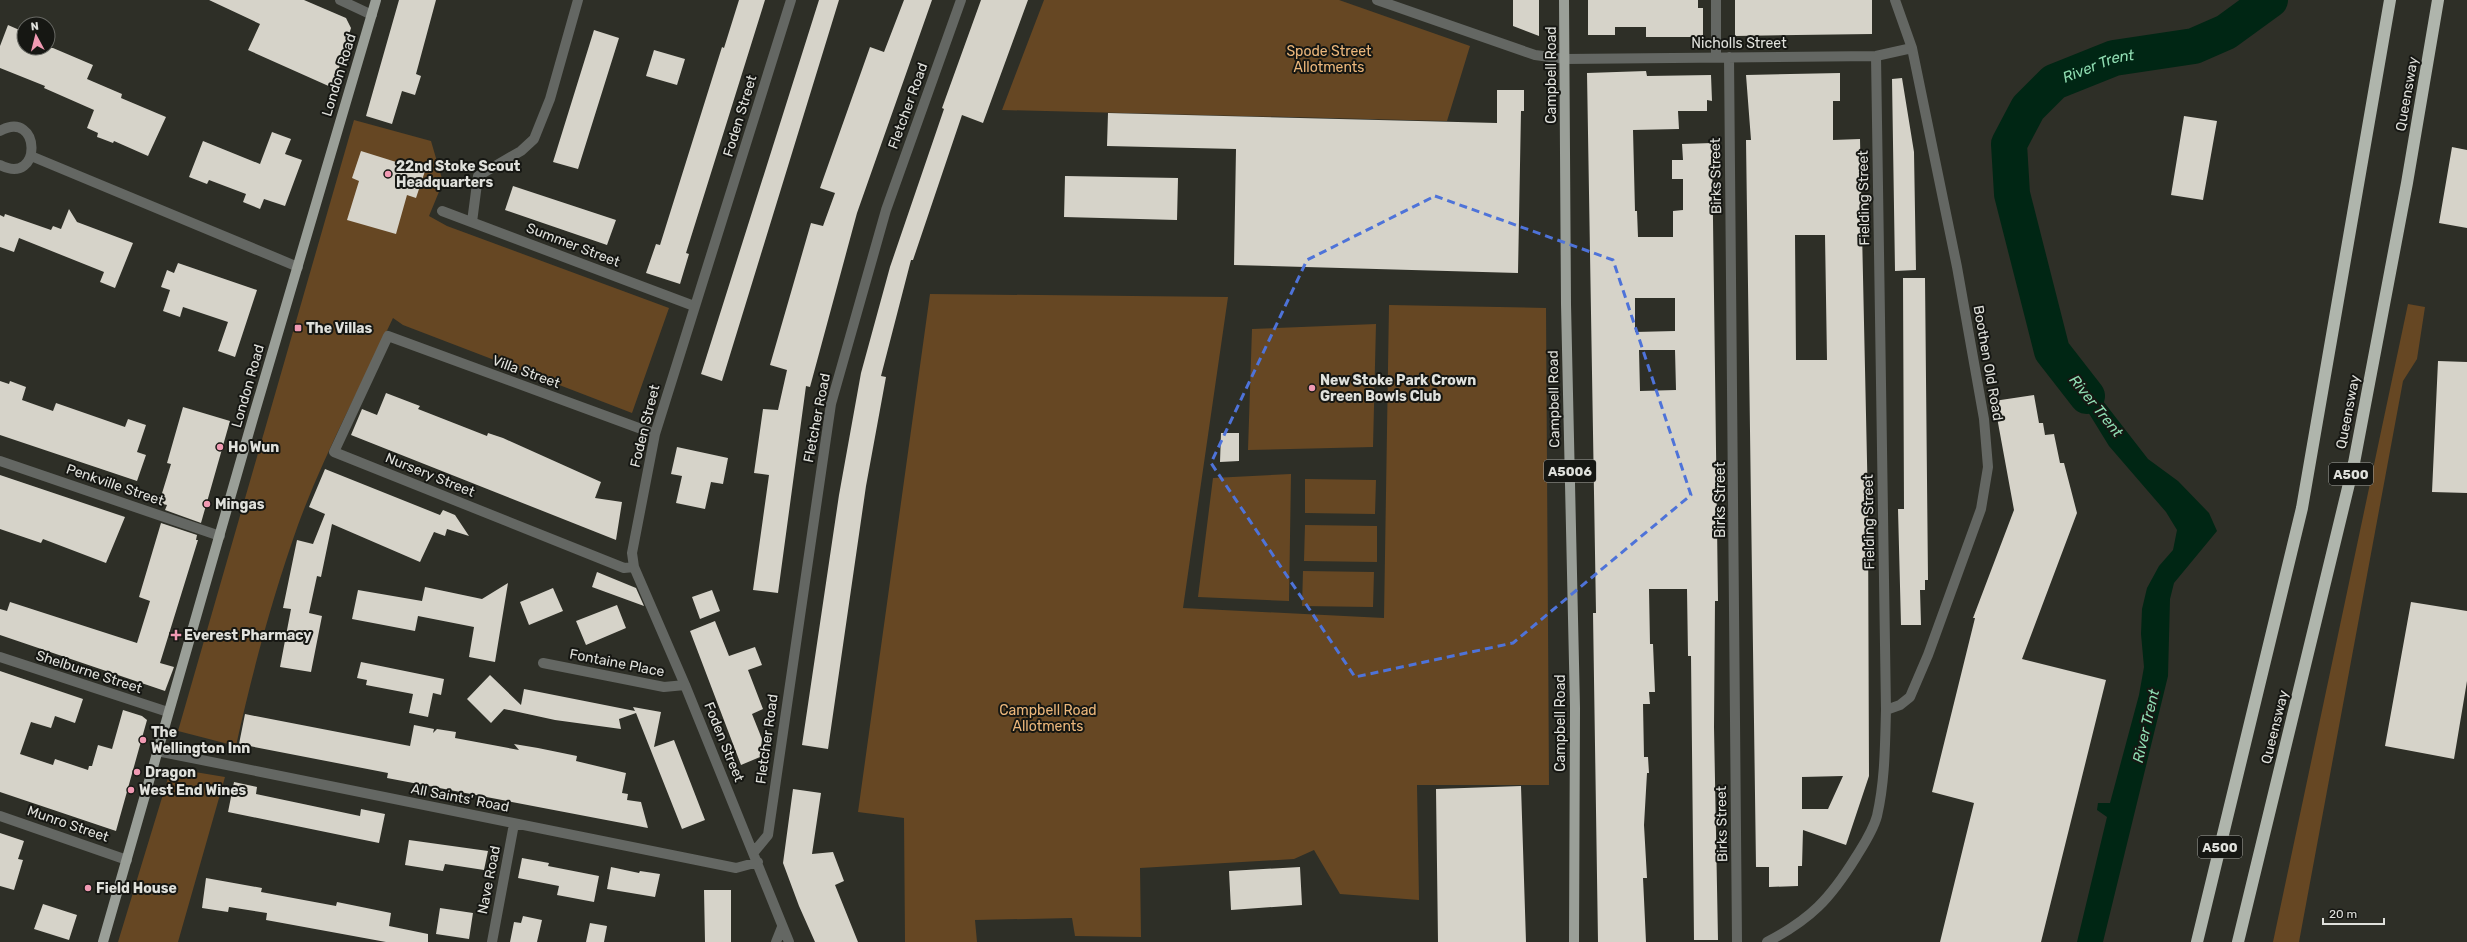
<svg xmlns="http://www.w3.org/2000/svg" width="2467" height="942" font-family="Rubik,sans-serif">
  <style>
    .green { fill: #664723 }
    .water { fill: #002614 }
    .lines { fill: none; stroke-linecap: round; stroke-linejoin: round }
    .river { stroke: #002614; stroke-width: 36 }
    .building { fill: #d6d3c9; fill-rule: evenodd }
    .minor { stroke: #646763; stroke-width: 10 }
    .major { stroke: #9a9f98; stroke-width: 10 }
    .highway { stroke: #afb5ac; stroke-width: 12 }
    .marked { fill: none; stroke: #4e73d9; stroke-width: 3; stroke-dasharray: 8 5; stroke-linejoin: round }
    .poi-dot { fill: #f19ab3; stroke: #161713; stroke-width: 1.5 }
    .labels { text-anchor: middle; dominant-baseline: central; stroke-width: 4; stroke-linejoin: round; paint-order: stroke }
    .shield { fill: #161713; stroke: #a3a4a0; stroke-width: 1 }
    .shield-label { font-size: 13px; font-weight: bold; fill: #e0e1dc }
    .street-label { font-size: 14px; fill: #e0e1dc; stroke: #161713 }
    .park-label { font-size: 14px; fill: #ecb77b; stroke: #161713 }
    .poi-label { font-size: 14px; font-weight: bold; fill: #e0e1dc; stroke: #161713; text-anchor: start }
    .water-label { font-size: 15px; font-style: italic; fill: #8fddb2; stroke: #161713 }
  </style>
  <rect width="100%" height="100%" fill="#2e2f27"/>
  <!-- green -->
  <path class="green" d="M1044,0h295l131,46 -23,75 -445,-11z
    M354,120l77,21 12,41 -14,34 18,10 222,82 -37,105 -229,-88 -10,-7c-32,68 -69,136 -95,207 -25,70 -46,148 -62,221l-58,-15z
    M930,294l298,3 -45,311 201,10 5,-313 157,3 3,477h-132l2,115 -79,-6 -26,-44 -20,9 -154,9 1,69 -66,-1 -3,-18 -97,2 2,22h-72l-1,-124 -46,-6z
    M2408,304l17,3 -8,52 -14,22 -104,561h-26z
    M1376,324l-3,123 -125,3 4,-121z
    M1291,474l-2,127 -91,-4 15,-119z
    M1305,479l71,1 -1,34 -70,-1z
    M1305,525l72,1v36l-73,-1z
    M1303,571l71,1 -1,35 -71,-1z
    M171,768l54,9 -47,165h-60z"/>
  <!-- water -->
  <path class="water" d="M2065,352l83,107 30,22 31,32 8,18 -43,52 -4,16 -2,77 -65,266h-26l30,-125 -10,-7 1,-7h12l29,-108 5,-28 -3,-33 1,-25 5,-21 12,-22 14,-16 4,-20 -11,-18 -57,-66 -24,-39 -42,-45z"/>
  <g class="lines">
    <!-- river -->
    <path class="river" id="s1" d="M2087,396l-35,-45 -40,-157 -3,-50 19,-36 26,-26 60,-24 80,-12 32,-14 44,-32"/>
  </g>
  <!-- building -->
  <path class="building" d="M209,0h95l42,18 5,10 -18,60 -85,-38 12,-26z
    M399,0h37l-20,74 5,2 -6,19 -13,-4 -10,33 -26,-8z
    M739,0h26l-79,253 3,1 -9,30 -34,-11 10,-29 4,1 62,-198 2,1z
    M819,0h20l-117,381 -21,-7z
    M904,0h28l-75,213 -47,174 -4,-1 -28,207 -25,-3 16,-115 -15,-2 9,-64 15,1 9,-40 -17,-5 41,-142 12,3 12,-33 -15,-5 50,-141 14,5z
    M981,0h47l-45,123 -21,-8 -49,145h-2l-30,116 5,1 -20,109 -38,263 -26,-4 37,-250 22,-122 29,-106 54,-158 -2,-1z
    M1513,0h26v36l-26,-10z
    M1588,0h110v8h5v29h-57v-10h-31v8h-27z
    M1735,0h137v34l-137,2z
    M8,25l16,7v16h29l40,17 -6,14 35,15 -1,4 45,19 -18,39 -34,-15 -1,2 -13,-5 -3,-1 1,-4 -11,-5 7,-18 -50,-22 1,-2 -45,-18v-22z
    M594,30l25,8 -41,131 -25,-7z
    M654,50l31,9 -8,26 -31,-9z
    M1646,71l1,5 64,-1 1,26 -5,-1v11h-29l1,18 -46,1 2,81h2l1,26h35v-26l10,-1v-31h-11v-19h11l-1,-16 30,-1 6,458h-3l-1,126 4,213h-24l-3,-284h-3l-1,-67h-38l1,55h3l2,48h-6l1,12h-7l1,53h4l1,16h-2l-3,52 3,53h-4l3,64h-48l-5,-329h3l-9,-540zM1635,298h40v33l-40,1zM1639,350h36l1,40 -36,1z
    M1840,73v28h-7v39l27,-1 8,367 1,270 -23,69 -43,-15 -1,36h-4v20l-29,1v-20h-13l-10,-727h5l-5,-65zM1795,235h30l2,125h-31zM1843,776l-15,33h-26v-32z
    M1902,78l12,74 2,118 -21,1 -3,-192z
    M1497,90h27v21h-3l-3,162 -284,-8 2,-116 -129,-3 1,-33 389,10z
    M2184,116l33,5 -14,79 -32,-5z
    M272,132l19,7 -6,15 17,6 -17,46 -21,-7 -4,10 -17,-7 3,-8 -37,-14 -2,4 -18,-7 14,-36 57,23z
    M2452,147l15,3v78l-28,-5z
    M361,151l64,20 -9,27 -9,-3 -11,39 -49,-14 12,-39 -7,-3z
    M1065,176l113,2 -1,42 -113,-3z
    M513,186l103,34 -9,25 -102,-35z
    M69,209l8,13 56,21 -18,45 -15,-6 4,-10 -85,-34 -5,14 -14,-5v-32l4,2 1,-3 46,16 2,-4 8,3z
    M178,263l79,27 -22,67 -17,-6 10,-29 -45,-15 -3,10 -17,-6 7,-21 -9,-3 6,-17 7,3z
    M1903,278h22l3,302h-3v10h-5l1,35h-20l-3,-116h6z
    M2438,361l29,1v131l-35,-1z
    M0,381l9,3 1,-3 16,6 -4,13 31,11 3,-8 69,24 3,-8 18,6 -9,27 9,3 -9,26 -137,-46z
    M386,393l34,13 -2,3 69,27 1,-3 15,5 98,44 -6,16 27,4 -6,38 -265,-105 11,-26 15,6z
    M2034,395l5,28h4l2,12 9,-1 6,29h4l13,50 -55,146 84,21 -65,262h-101l34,-139 -42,-11 43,-174h-2l41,-108 -20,-109z
    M183,407l47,14 -29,102 -36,-13 2,-5 -8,-2 12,-39 -4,-1z
    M1221,433h18v28l-19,1z
    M677,447l51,11 -5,26 -12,-2 -6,27 -29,-6 6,-27 -11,-2z
    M325,469l115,46 3,-5 12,5 14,21 -22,-7 -2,7 -11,-4 -14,30 -88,-38 -11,53 -4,-1 -8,37 13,3 -11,56 -31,-5 11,-58 -8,-1 14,-68 16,4 12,-30 -16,-7z
    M0,475l125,42 -19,46 -63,-24 -2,4 -41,-14z
    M161,523l36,12 -1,5h2l-38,123 14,4 -9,24 -165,-56v-26l7,2 3,-9 127,41 13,-42 -11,-4z
    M597,572l39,16 8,18 -52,-19z
    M508,583l-13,79 -26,-5 5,-30 -56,-11 -3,15 -63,-12 6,-29 64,11 3,-14 57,12z
    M553,588l10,23 -34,14 -9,-23z
    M712,590l8,21 -20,8 -8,-22z
    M2411,602l56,9v70l-13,78 -69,-13z
    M617,605l9,23 -40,17 -10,-24z
    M715,621l14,35 26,-9 7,18 -14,5 15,39 -11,5 10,25 -2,18 -19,8 -51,-134z
    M361,662l83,17 -3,16 -8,-2 -5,24 -19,-4 4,-19 -47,-9 1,-5 -10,-2z
    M0,671l83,28 -8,24 -20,-7 -4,12 -20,-6 -11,32 33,11 2,-6 33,11 1,-4h3l6,-21 14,4 11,-39 19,6 5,4 -31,111 -116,-39z
    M490,675l31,30 3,-16 111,22 -2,-4 28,5 -7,35 20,-7 31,80 -23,9 -46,-116 -17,6 2,10 -66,-9 -51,-11 -13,14 -24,-24z
    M245,714l165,32 4,-21 20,4 -1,4 4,-4 19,3 -1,6 64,12 -5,-6 24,4 39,8 -1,5 50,12 -4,20 6,1 -1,6 14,2 7,26 -261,-50 1,-5 -149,-29z
    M234,782l23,5 -1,7 104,22 1,-7 24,5 -6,29 -151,-31z
    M1521,786l5,156h-88l-2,-153z
    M793,789l28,4 -9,61 21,-2 11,29 -9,4 23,57h-43l-16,-36 -16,-43z
    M0,833l24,8 -6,18 5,1 -9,30 -14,-4z
    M409,840l79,11 -4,19 -39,-6 -2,7 -38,-6z
    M522,858l27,5 -1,3 51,10 -5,26 -37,-7 2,-9 -41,-8z
    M611,867l28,6 1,-2 20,3 -5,23 -48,-8z
    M1300,867l2,38 -71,5 -2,-39z
    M206,878l56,10 -1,4 75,14 1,-4 54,11 -2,13 39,8v8h-42l-120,-22 1,-7 -38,-6 -1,5 -26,-4z
    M704,890h27v52h-26z
    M43,904l34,11 -8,25 -35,-11z
    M440,908l33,5 -4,26 -33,-5z
    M523,916l19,4 -5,22h-27l4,-20 7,1z
    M590,923l17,3 -3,16h-18z"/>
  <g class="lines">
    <!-- minor -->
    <path class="minor" d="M340,0l32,15
      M1377,0l158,55 30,4 311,-3 36,-8
      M1716,0v57
      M1729,57l8,885
      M0,131c41,-23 43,56 0,34
      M31,156l267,111
      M442,211l252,95
      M472,222l6,-46 43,-25 13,-12 16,-40 28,-99
      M0,461l220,75
      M634,567l-10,1 -290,-116 54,-116 267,98
      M0,657l168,55
      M543,663l121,24 21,-2
      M1886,710l14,-5 10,-8 18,-42 53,-146 7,-42 -4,-48 -27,-152 -45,-219 -17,-48
      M157,751l579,117 22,-6
      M0,816l127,44
      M754,852l14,-17 63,-431 55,-194 75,-210
      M492,942l22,-118
      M776,942l6,-15
      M789,942l-104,-257 -51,-118 -2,-14 23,-119 136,-434
      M1767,942c44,-23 63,-43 89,-85 8,-13 17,-26 21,-41 8,-35 8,-70 9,-106l-10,-654"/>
    <!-- major -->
    <path class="major" d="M1564,0l2,304 9,404 -1,234
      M103,942l150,-524 123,-418"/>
    <!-- highway -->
    <path class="highway" d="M2197,942l105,-434 88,-508
      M2238,942l116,-479 53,-280 31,-183"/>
  </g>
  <!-- marked area -->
  <path class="marked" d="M1435,196l178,64 78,235 -178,148 -158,34 -144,-214 96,-203z"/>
  <!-- markers -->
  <g class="poi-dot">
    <circle cx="388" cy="174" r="4"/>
    <rect x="294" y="324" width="8" height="8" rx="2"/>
    <circle cx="1312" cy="388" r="4"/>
    <circle cx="220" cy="447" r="4"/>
    <circle cx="207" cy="504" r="4"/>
    <path d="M174 629h4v4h4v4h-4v4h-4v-4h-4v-4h4z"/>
    <circle cx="143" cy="740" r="4"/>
    <circle cx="137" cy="772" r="4"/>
    <circle cx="131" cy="790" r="4"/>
    <circle cx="88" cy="888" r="4"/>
  </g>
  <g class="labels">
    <!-- shield labels -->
    <g class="shield">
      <rect x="1544" y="460" width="52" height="22" rx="3"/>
      <rect x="2329" y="463" width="44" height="22" rx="3"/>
      <rect x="2198" y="836" width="44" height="22" rx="3"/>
    </g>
    <g class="shield-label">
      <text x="1570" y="471">A5006</text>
      <text x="2351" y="474">A500</text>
      <text x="2220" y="847">A500</text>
    </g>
    <!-- street labels -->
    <g class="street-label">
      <text x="1739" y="43">Nicholls Street</text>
      <text transform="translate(339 75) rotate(-73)">London Road</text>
      <text transform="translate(1551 75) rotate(-90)">Campbell Road</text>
      <text transform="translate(2407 94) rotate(-80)">Queensway</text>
      <text transform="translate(908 106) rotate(-70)">Fletcher Road</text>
      <text transform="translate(740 116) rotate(-73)">Foden Street</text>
      <text transform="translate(1716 176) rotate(-91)">Birks Street</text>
      <text transform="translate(1864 198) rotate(-91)">Fielding Street</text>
      <text transform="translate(573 245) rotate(21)">Summer Street</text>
      <text transform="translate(1988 363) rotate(80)">Boothen Old Road</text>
      <text transform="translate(526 372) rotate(20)">Villa Street</text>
      <text transform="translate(248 386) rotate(-74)">London Road</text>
      <text transform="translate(1554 399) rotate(-91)">Campbell Road</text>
      <text transform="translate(2348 412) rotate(-79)">Queensway</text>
      <text transform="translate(817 418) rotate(-79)">Fletcher Road</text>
      <text transform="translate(645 426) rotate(-76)">Foden Street</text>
      <text transform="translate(430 475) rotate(22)">Nursery Street</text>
      <text transform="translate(115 485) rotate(19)">Penkville Street</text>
      <text transform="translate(1720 500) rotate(-90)">Birks Street</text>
      <text transform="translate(1869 522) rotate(-91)">Fielding Street</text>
      <text transform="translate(617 663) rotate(11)">Fontaine Place</text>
      <text transform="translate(89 672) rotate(18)">Shelburne Street</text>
      <text transform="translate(1560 723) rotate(-90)">Campbell Road</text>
      <text transform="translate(2275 727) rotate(-76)">Queensway</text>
      <text transform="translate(767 739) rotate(-82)">Fletcher Road</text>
      <text transform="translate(724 742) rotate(68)">Foden Street</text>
      <text transform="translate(460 798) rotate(11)">All Saints' Road</text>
      <text transform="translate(68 824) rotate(19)">Munro Street</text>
      <text transform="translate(1722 824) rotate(-91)">Birks Street</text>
      <text transform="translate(489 880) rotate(-79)">Nave Road</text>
    </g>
    <!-- park labels -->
    <g class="park-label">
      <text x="1329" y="51">Spode Street<tspan x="1329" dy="16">Allotments</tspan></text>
      <text x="1048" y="710">Campbell Road<tspan x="1048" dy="16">Allotments</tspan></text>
    </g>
    <!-- poi labels -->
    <g class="poi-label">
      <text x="396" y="166">22nd Stoke Scout<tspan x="396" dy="16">Headquarters</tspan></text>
      <text x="306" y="328">The Villas</text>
      <text x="1320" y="380">New Stoke Park Crown<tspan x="1320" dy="16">Green Bowls Club</tspan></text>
      <text x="228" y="447">Ho Wun</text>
      <text x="215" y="504">Mingas</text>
      <text x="184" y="635">Everest Pharmacy</text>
      <text x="151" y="732">The<tspan x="151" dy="16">Wellington Inn</tspan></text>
      <text x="145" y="772">Dragon</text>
      <text x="139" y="790">West End Wines</text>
      <text x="96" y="888">Field House</text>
    </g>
    <!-- water labels -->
    <g class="water-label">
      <text stroke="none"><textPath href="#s1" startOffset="394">River Trent</textPath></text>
      <text transform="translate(2096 406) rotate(51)">River Trent</text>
      <text transform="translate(2146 726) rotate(-77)">River Trent</text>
    </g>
  </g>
  <!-- north arrow -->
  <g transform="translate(36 36) rotate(353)"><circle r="19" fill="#161713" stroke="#676863"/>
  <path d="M0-3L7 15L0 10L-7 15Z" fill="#f19ab3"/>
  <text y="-6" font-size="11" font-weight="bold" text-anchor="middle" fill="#e0e1dc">N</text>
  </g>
  <!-- scale -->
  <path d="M2323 918v6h61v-6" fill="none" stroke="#e0e1dc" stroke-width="2"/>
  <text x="2329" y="918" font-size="12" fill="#e0e1dc" stroke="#161713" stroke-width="3" paint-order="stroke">20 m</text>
</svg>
